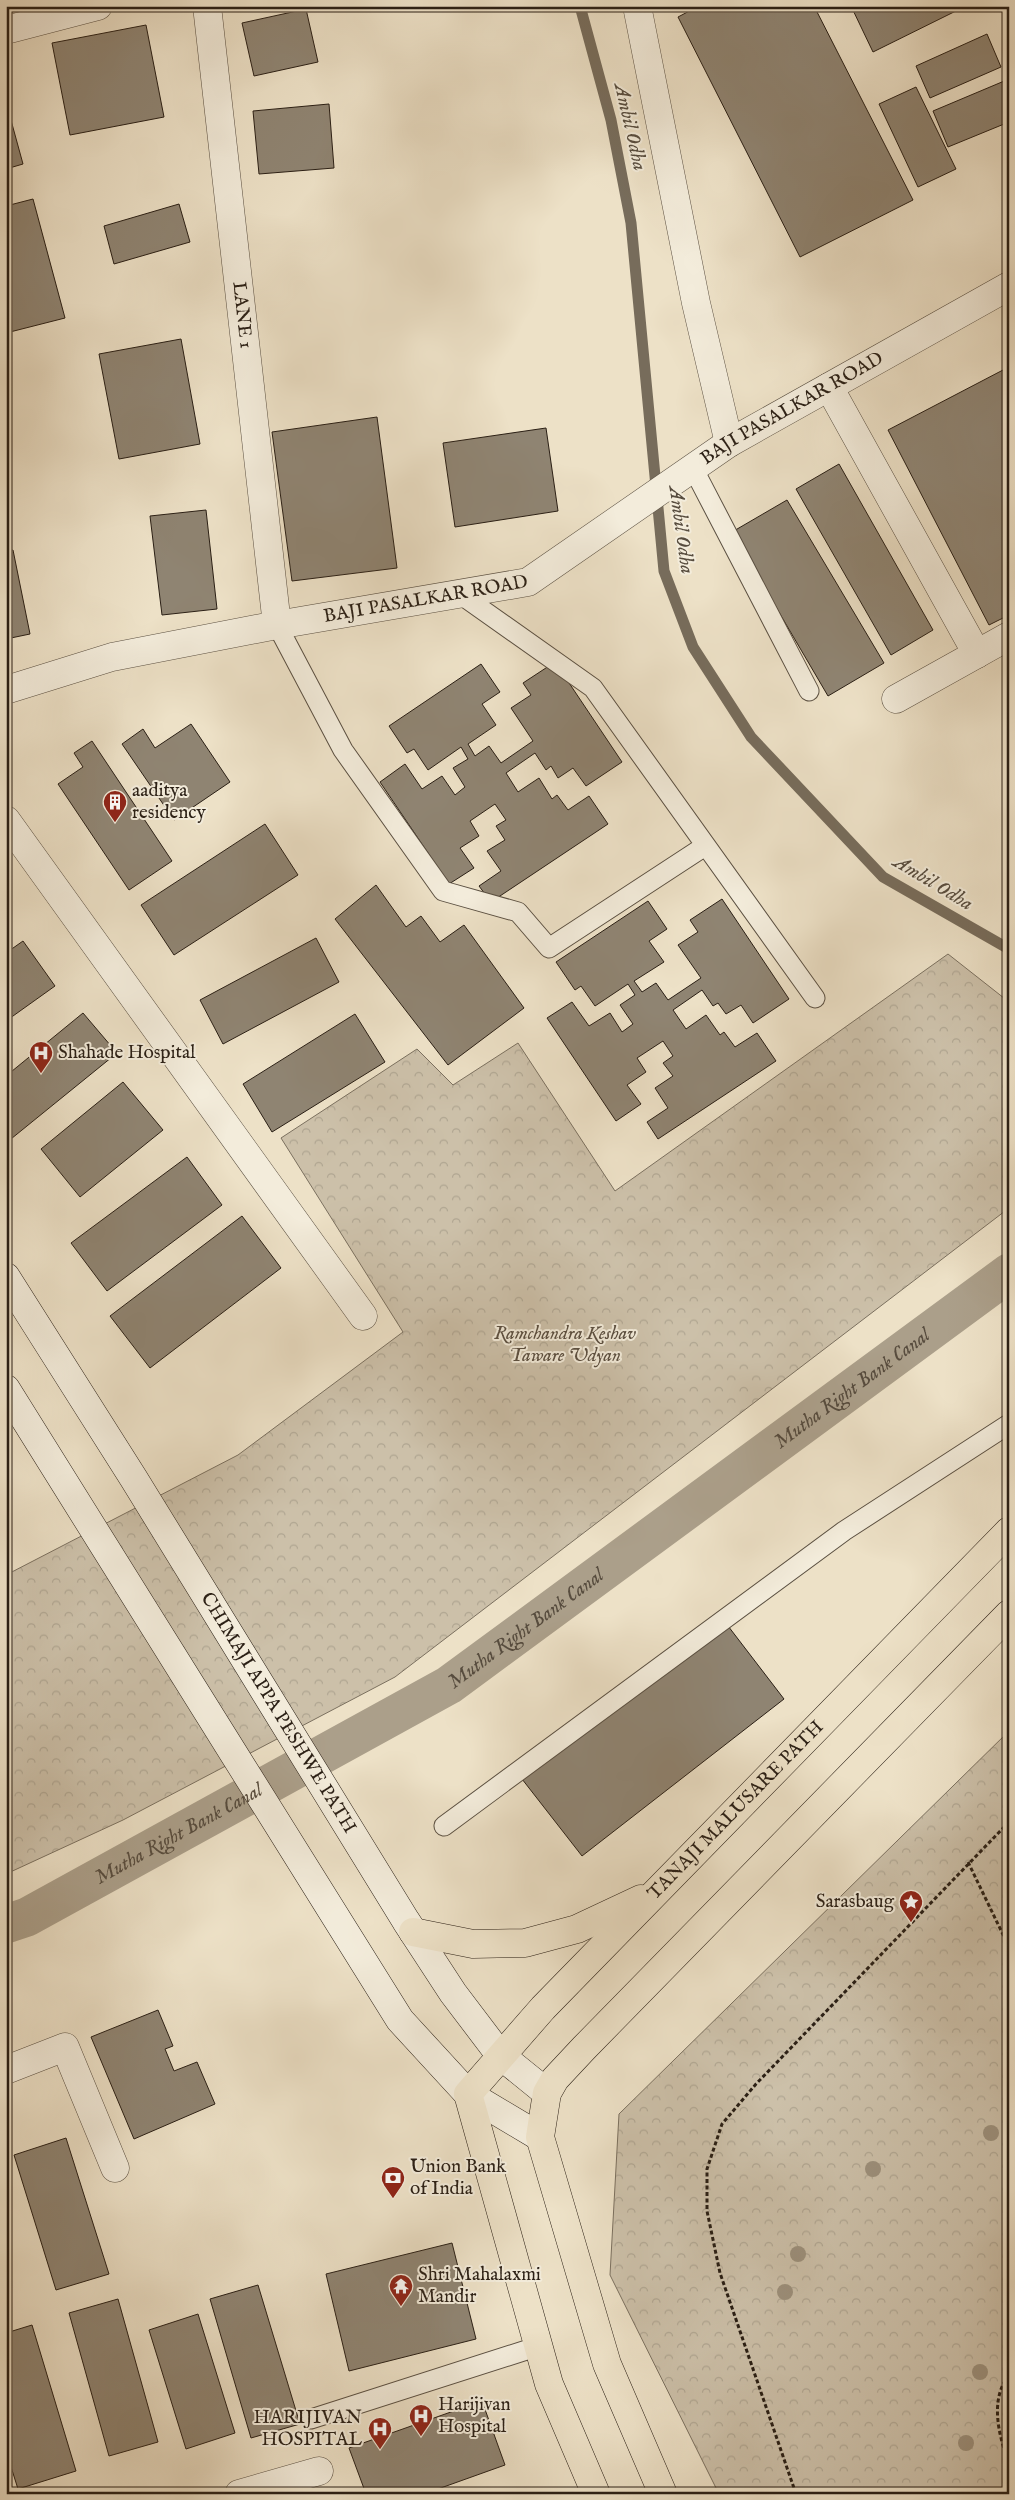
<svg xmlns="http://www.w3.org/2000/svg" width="1015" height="2500" font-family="'IM FELL English',serif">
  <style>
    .forest { fill: url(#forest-crowns); stroke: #7b705f }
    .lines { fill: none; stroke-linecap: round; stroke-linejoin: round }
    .stream { stroke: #776c5b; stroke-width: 11 }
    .canal { stroke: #ab9f8a; stroke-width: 39 }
    .building { fill: #8f8472; stroke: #2a1f15 }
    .lane-casing { stroke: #5b5042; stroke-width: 21 }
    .street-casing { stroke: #5b5042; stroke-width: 29 }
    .secondary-casing { stroke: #2a1f15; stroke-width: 29 }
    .primary-casing { stroke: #2a1f15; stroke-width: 29 }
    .path { stroke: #2a1f15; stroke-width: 3; stroke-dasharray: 4 2.5; stroke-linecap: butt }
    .lane { stroke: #f3ecdb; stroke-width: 19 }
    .street { stroke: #f3ecdb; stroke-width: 28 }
    .secondary { stroke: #f3ecdb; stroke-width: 28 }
    .primary { stroke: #ede1c7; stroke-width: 28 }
    .tree { fill: #9d917d }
    .labels { text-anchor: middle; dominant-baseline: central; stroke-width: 4; stroke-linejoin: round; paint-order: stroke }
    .street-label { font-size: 19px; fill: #2a1f15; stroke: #f3ecdb }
    .poi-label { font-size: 19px; fill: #2a1f15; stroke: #f3ecdb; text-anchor: start }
    .park-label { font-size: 19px; font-style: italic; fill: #5b4f41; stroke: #f3ecdb }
    .water-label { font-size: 20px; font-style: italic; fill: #574c3e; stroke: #f3ecdb }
  </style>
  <defs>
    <pattern id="forest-crowns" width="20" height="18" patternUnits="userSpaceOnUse" patternTransform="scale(1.25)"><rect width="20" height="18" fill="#ccc0a9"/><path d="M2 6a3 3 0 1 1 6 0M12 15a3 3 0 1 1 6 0" fill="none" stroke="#afa591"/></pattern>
  </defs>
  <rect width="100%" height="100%" fill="#ede1c7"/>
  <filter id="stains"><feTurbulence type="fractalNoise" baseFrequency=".004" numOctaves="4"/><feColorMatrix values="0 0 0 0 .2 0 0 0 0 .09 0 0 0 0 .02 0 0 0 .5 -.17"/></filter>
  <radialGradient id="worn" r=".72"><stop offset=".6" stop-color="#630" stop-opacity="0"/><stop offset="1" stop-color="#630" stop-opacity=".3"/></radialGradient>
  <!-- forest -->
  <path class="forest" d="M6,6h92l-92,24z
    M948,954l61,48v206l-614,469 -272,143 -117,54v-299l232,-120 165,-123 -122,-194 136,-89 36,36 65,-42 97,148z
    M1009,1731v763h-290l-109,-219 9,-161z"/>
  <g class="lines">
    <!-- stream -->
    <path class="stream" d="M580,6l31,114 20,103 33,348 29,76 58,90 132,140 126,72"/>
    <!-- canal -->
    <path class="canal" id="s1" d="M6,1924l21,-7 422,-232 560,-412"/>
  </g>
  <!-- building -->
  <path class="building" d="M699,6h115l99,194 -113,57 -122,-240z
    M851,6h115l-93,46z
    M306,9l12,53 -64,14 -12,-53z
    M146,25l18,92 -94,18 -18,-92z
    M987,34l14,33 -71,31 -14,-32z
    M1009,79v43l-61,25 -15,-36z
    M916,87l40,82 -38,18 -39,-83z
    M6,102l17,62 -17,5z
    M329,104l5,64 -75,6 -6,-63z
    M33,199l32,119 -59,15v-127z
    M179,204l11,38 -76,22 -10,-38z
    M181,339l19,105 -81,15 -20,-105z
    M1003,370l6,11v234l-20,10 -101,-195z
    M377,417l20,151 -105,13 -20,-149z
    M546,428l12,83 -103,16 -12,-84z
    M839,464l94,166 -42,25 -95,-166z
    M787,500l97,163 -56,33 -96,-164z
    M206,510l11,99 -55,6 -12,-99z
    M13,550l17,84 -24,5v-88z
    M555,662l67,100 -36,24 -13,-18 -15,10 -7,-12 -5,4 -11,-17 -29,20 12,19 21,-14 13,21 5,-4 11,15 21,-14 19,28 -117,78 -12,-16 22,-15 -14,-20 18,-11 -9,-14 10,-6 -11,-16 -25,17 9,15 -19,12 14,20 -25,16 -69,-102 25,-18 17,25 20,-13 13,19 10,-8 -12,-19 15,-9 -7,-12 -33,23 -14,-21 -7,4 -18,-27 92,-62 19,28 -18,12 14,21 -28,19 7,12 14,-10 12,17 32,-22 -22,-33 20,-13 -8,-12z
    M191,724l39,58 -56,38 -52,-76 21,-15 12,19z
    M92,741l80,120 -43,29 -71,-106 25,-17 -9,-14z
    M265,824l33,51 -124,80 -33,-50z
    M376,885l30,42 15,-11 19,26 24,-17 60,83 -76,57 -113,-146z
    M722,899l67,100 -36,24 -12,-18 -15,9 -8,-11 -5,3 -11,-16 -29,20 13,19 20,-14 14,20 4,-3 11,15 22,-14 19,28 -118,78 -11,-17 21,-14 -13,-20 18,-12 -10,-13 10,-7 -10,-15 -26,17 9,14 -19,13 14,19 -25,17 -69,-103 25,-16 17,24 21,-13 12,19 11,-8 -13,-19 15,-10 -7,-11 -33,22 -14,-20 -6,4 -19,-28 92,-61 19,28 -18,12 15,21 -30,19 8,11 14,-9 12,17 33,-22 -23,-33 20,-13 -8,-12z
    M316,938l23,44 -116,62 -23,-44z
    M23,941l32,45 -49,35v-68z
    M83,1013l34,40 -111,90v-67z
    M355,1014l30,48 -113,70 -29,-48z
    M123,1082l40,48 -83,67 -39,-48z
    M187,1157l35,48 -115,86 -36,-48z
    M242,1216l39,52 -131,100 -40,-52z
    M725,1622l59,77 -202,157 -60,-77z
    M158,2010l15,36 -8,3 9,22 23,-9 18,42 -81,35 -43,-102z
    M66,2138l43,136 -53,16 -42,-135z
    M452,2243l24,96 -127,32 -23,-97z
    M258,2285l42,139 -49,14 -41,-139z
    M118,2299l40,143 -49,14 -40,-143z
    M198,2314l37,119 -49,16 -37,-119z
    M32,2325l44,146 -58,18 -12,-38v-118z
    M482,2401l23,64 -81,29h-58l-17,-46z"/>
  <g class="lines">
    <!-- lane casing -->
    <g class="lane-casing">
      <path id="lane" d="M693,468l116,223
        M460,594l133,94 222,310
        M277,625l66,125 100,141 75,21 31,36 156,-102
        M444,1826l400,-295 165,-107
        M311,2419l228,-73"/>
    </g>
    <!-- street casing -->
    <g class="street-casing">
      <g id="street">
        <path id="s2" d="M207,6l70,619"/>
        <path d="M637,6l59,297 33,140"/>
        <path d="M6,30l92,-24"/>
        <path d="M829,387l148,267"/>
        <path id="s3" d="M6,690l106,-33 165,-32 251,-43 201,-139 280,-157"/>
        <path d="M896,699l113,-63"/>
        <path d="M6,820l357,496"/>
        <path d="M6,2070l59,-23 50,121"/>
        <path d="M239,2494l80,-23"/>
      </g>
    </g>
    <!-- secondary casing -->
    <g class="secondary-casing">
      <g id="secondary">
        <path id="s4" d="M6,1277l128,202 272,442 47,72 47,62 47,38"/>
        <path d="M6,1389l394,631 68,74 72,43"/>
      </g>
    </g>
    <!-- primary casing -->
    <g class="primary-casing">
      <g id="primary">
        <path d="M413,1932l60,12 52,-1 52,-14 64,-30"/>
        <path id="s5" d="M596,2494l-47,-110 -81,-290 75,-86 466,-477"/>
        <path d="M663,2494l-56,-130 -67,-227 7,-44 8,-14 29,-31 425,-434"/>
      </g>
    </g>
    <!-- path -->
    <path class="path" d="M968,1862l41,85
      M1009,2375c-20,25 -10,61 0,89
      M796,2494l-76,-221 -13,-62v-42l15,-45 34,-40 253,-262"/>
    <!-- lane -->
    <use href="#lane" class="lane"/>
    <!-- street -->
    <use href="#street" class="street"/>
    <!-- secondary -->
    <use href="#secondary" class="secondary"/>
    <!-- primary -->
    <use href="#primary" class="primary"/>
  </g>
  <!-- trees -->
  <g class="tree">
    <circle cx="991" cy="2133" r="8"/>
    <circle cx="873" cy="2169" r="8"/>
    <circle cx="798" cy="2254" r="8"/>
    <circle cx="785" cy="2292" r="8"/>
    <circle cx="980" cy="2372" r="8"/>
    <circle cx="966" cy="2443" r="8"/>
  </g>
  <!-- icons -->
  <defs>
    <g id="building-pin" transform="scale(1.25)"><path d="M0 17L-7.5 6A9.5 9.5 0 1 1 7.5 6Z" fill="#8f2418" stroke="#f3ecdb"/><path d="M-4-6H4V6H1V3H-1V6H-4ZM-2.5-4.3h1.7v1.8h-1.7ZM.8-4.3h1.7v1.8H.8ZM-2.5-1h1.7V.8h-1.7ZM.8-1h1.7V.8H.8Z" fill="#fff"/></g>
    <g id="hospital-pin" transform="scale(1.25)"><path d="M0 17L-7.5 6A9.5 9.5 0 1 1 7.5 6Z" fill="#8f2418" stroke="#f3ecdb"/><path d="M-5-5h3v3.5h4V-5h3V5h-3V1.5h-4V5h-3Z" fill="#fff"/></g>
    <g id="sight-pin" transform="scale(1.25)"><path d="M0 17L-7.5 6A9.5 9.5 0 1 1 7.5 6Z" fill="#8f2418" stroke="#f3ecdb"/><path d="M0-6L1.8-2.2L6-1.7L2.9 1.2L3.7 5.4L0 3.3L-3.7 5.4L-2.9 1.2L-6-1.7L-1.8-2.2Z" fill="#fff"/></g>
    <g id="bank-pin" transform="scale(1.25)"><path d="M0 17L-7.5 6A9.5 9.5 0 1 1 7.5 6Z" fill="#8f2418" stroke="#f3ecdb"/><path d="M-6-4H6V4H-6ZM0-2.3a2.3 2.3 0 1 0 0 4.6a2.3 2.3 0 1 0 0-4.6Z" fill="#fff"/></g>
    <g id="temple-pin" transform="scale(1.25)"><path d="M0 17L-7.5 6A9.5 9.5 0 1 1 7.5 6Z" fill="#8f2418" stroke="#f3ecdb"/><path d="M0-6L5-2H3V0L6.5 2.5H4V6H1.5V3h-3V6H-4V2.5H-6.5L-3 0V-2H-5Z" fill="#fff"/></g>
  </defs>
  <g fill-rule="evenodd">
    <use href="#building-pin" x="115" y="802"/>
    <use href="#hospital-pin" x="41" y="1053"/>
    <use href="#sight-pin" x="911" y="1902"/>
    <use href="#bank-pin" x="393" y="2178"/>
    <use href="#temple-pin" x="401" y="2286"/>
    <use href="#hospital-pin" x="421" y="2416"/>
    <use href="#hospital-pin" x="380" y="2429"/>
  </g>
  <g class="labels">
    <!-- street labels -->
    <g class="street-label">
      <text stroke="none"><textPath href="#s2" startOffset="311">LANE 1</textPath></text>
      <text stroke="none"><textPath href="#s3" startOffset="850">BAJI PASALKAR ROAD</textPath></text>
      <text stroke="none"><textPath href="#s3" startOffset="430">BAJI PASALKAR ROAD</textPath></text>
      <text stroke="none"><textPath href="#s4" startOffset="514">CHIMAJI APPA PESHWE PATH</textPath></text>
      <text stroke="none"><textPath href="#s5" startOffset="811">TANAJI MALUSARE PATH</textPath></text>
    </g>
    <!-- poi labels -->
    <g class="poi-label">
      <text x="132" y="791">aaditya<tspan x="132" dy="22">residency</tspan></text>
      <text x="58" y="1053">Shahade Hospital</text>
      <text x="894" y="1902" text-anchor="end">Sarasbaug</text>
      <text x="410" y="2167">Union Bank<tspan x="410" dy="22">of India</tspan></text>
      <text x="418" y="2275">Shri Mahalaxmi<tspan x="418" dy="22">Mandir</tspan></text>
      <text x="438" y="2405">Harijivan<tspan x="438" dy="22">Hospital</tspan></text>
      <text x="362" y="2418" text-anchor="end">HARIJIVAN<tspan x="362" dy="22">HOSPITAL</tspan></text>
    </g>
    <!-- park labels -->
    <g class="park-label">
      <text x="565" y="1334">Ramchandra Keshav<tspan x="565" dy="22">Taware Udyan</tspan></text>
    </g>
    <!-- water labels -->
    <g class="water-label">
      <text transform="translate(630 127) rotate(77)">Ambil Odha</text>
      <text transform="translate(681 530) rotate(82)">Ambil Odha</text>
      <text transform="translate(933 883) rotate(31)">Ambil Odha</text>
      <text stroke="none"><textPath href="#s1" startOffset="1004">Mutha Right Bank Canal</textPath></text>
      <text stroke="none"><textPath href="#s1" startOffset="599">Mutha Right Bank Canal</textPath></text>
      <text stroke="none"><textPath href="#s1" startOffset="195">Mutha Right Bank Canal</textPath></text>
    </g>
  </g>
  <!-- margin -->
  <rect width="1015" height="2500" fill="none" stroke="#ede1c7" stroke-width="25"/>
  <rect x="8" y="8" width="1000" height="2485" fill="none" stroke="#2a1f15" stroke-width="2.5"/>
  <rect x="12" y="12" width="990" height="2475" fill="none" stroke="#2a1f15"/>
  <rect width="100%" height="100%" filter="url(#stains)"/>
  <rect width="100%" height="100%" fill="url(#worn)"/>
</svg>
